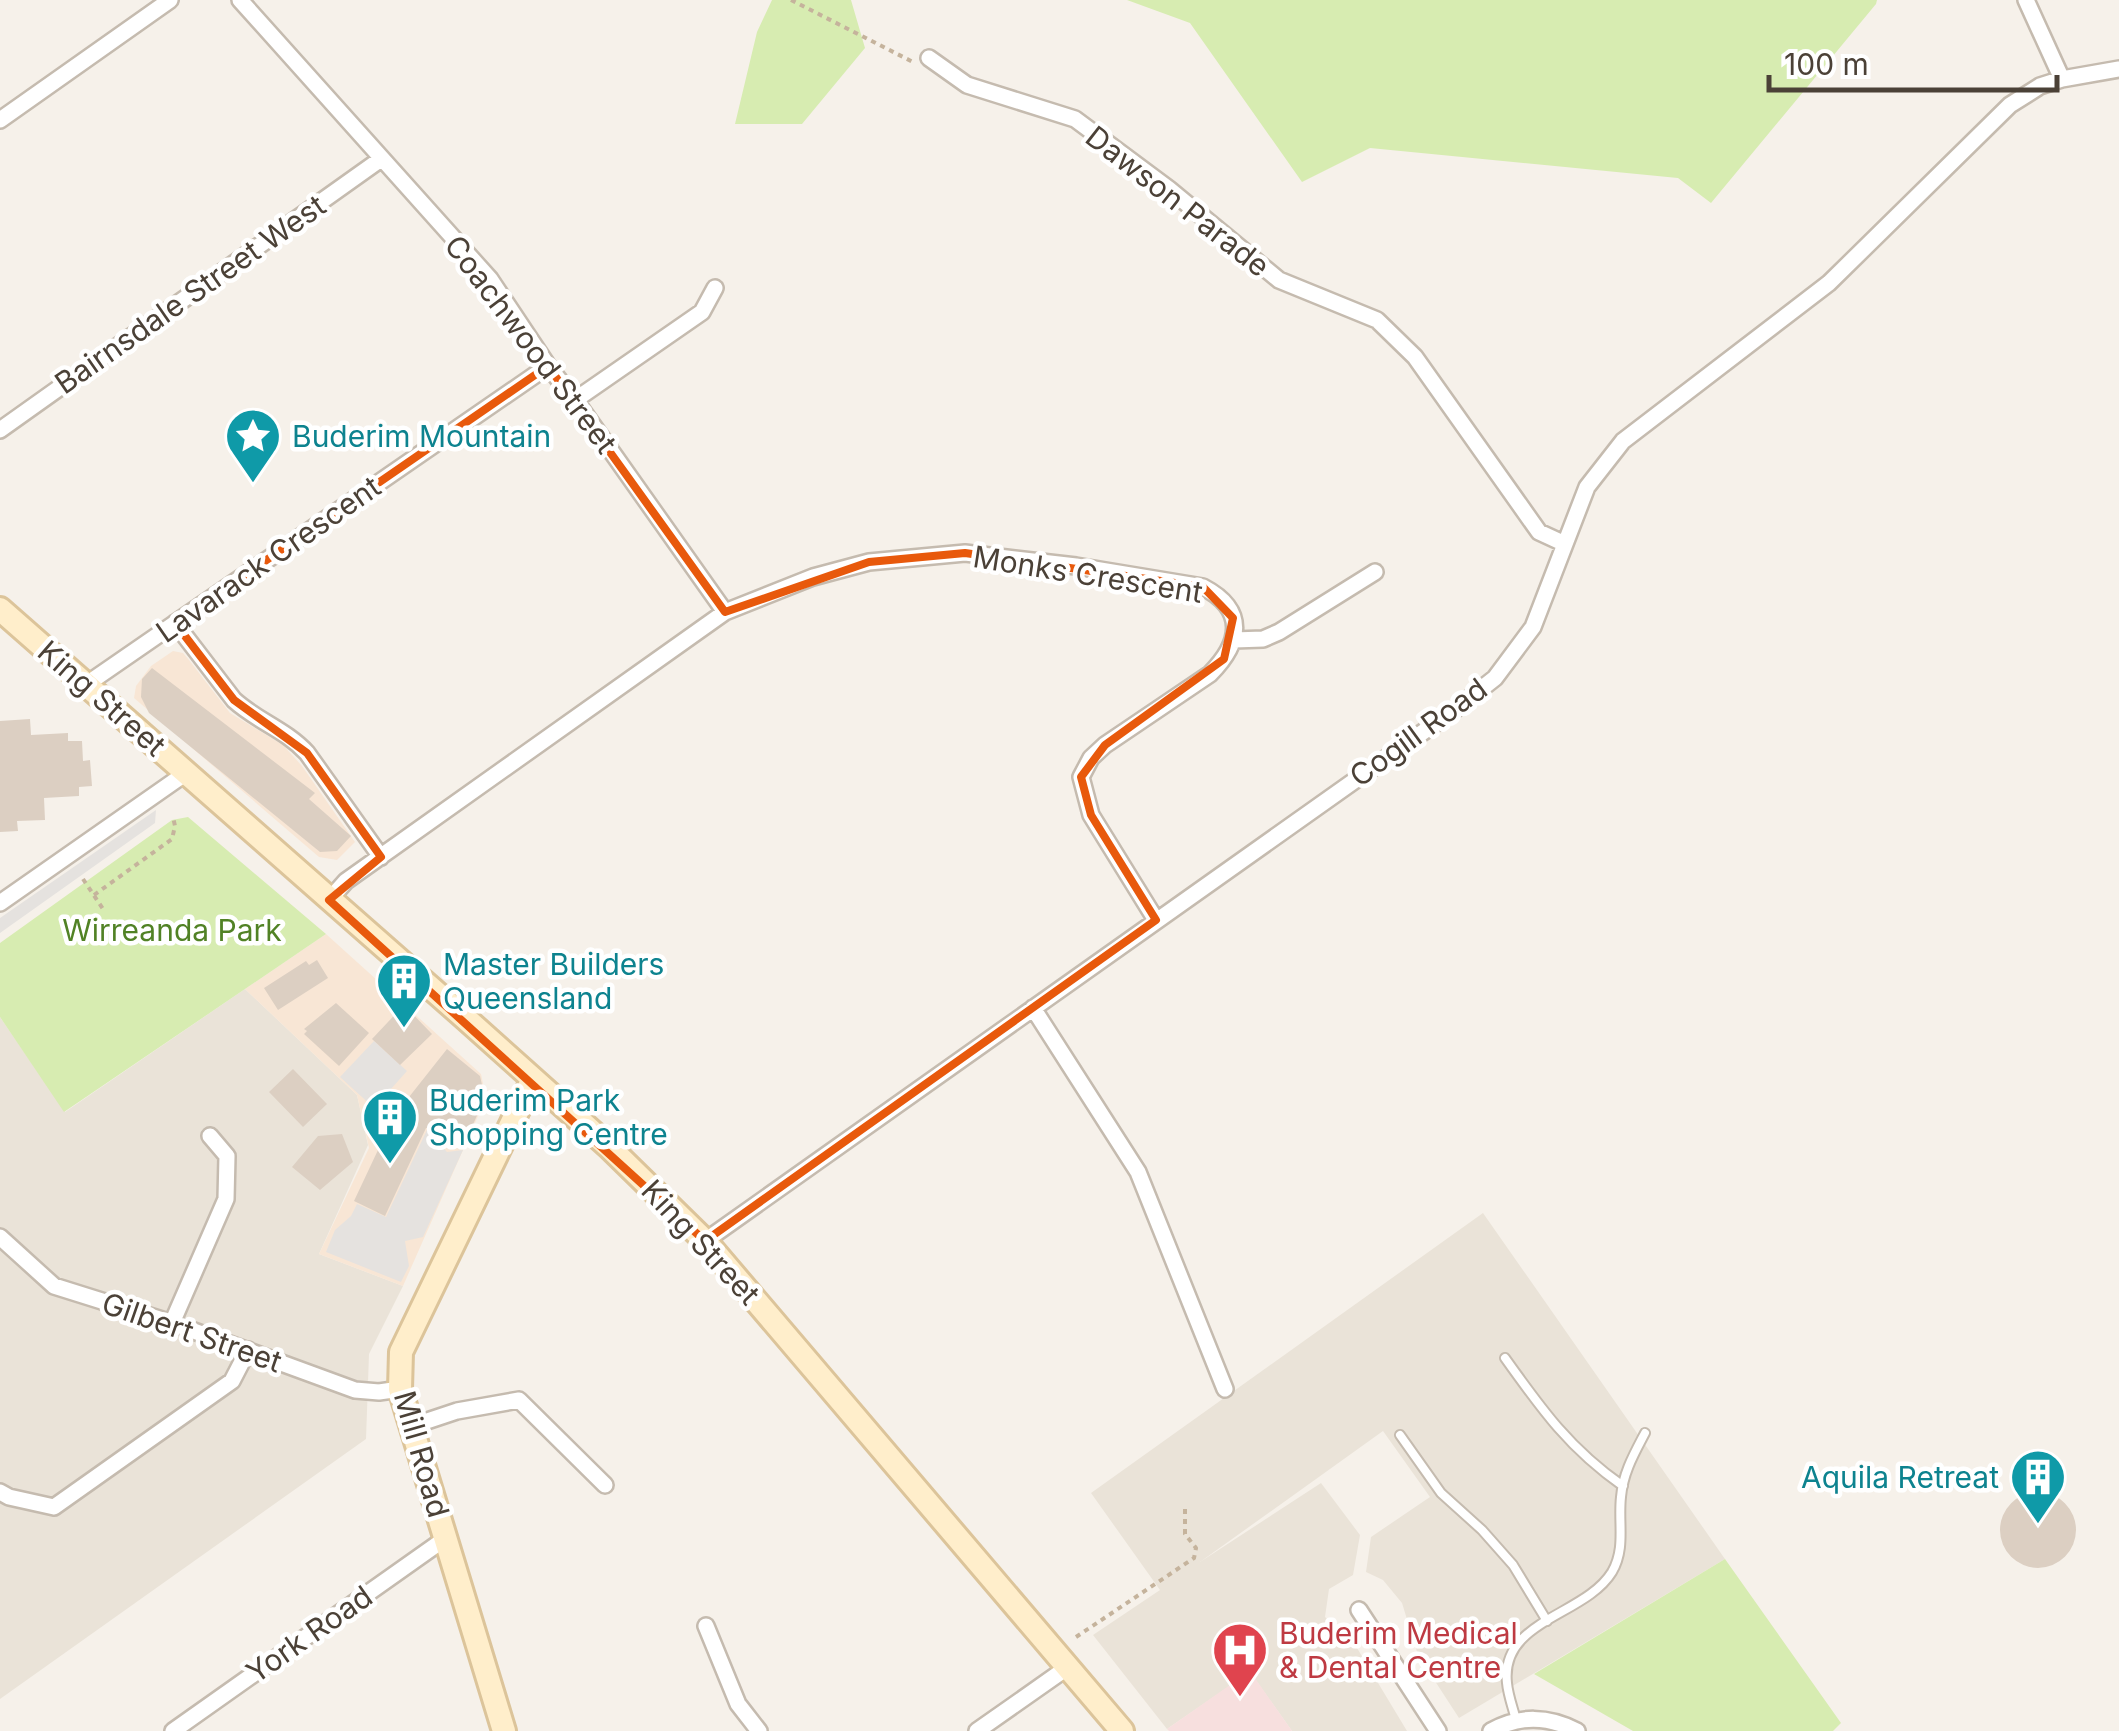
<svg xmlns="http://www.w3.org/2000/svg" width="2119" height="1731" font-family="Inter,sans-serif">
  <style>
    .residential { fill: #eae3d8 }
    .commercial { fill: #f8e6d5 }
    .medical { fill: #f7dfde }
    .green { fill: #d7ecb1 }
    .parking { fill: #e5e2df }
    .building { fill: #dccfc2 }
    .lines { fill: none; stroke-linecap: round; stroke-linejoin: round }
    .lane-casing { stroke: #c5bbaf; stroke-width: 12 }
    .street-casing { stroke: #c5bbaf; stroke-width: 20 }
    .secondary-casing { stroke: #dcc49a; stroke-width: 28 }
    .path { stroke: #c5b39c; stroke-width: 4; stroke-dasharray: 5 5; stroke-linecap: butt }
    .lane { stroke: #fff; stroke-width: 8 }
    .street { stroke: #fff; stroke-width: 15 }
    .secondary { stroke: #ffeecb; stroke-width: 22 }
    .marked { fill: none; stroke: #e8590c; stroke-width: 8; stroke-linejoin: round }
    .labels { text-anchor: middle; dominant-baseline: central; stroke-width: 9; stroke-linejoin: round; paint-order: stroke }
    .street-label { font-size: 30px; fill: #4b4137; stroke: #fff }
    .culture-label { font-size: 30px; fill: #0d838f; stroke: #fff; text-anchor: start }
    .park-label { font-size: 30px; fill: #518225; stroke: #fff }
    .health-label { font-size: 30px; fill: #be3a42; stroke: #fff; text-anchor: start }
  </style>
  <rect width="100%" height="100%" fill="#f6f1ea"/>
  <!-- residential -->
  <path class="residential" d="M245,989l112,106 11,50 -49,109 84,32 -34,68 -3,85 -366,260v-682l65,95z
    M1483,1213l242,346 -266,159 -41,-63 -16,-52 -19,-23 -17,-8 5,-35 59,-40 -47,-66 -183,131 121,-79 39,52 -7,40 -24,14 -4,28 29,26 53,88h-115l-42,-59 -83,57 -74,-94 67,-45 -69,-97z"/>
  <!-- commercial -->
  <path class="commercial" d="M173,651l10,2 6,7 41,53 53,32 19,21 53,76 -18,18 -18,-3 -185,-159 2,-12 15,-20z
    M326,934l155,140 5,24 -83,188 -84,-32 50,-106 -12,-53 -112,-106z"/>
  <!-- medical -->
  <path class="medical" d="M1250,1671l42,60h-123l-2,-2z"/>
  <!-- green -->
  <path class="green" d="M772,0h79l14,48 -63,76h-67l22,-92z
    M1127,0h750l-1,4 -165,199 -33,-25 -308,-30 -68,34 -112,-159z
    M188,817l138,117 -262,178 -64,-95v-74l172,-123z
    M1725,1559l116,164 -8,8h-200l-99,-57z"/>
  <!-- parking -->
  <path class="parking" d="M156,810l-1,13 -155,110v-15z
    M374,1041l33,30 -33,37 -34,-31z
    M427,1130l20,22 16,-2 -40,87 -18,4 4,25 -8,16 -75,-30 9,-22 16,-14 6,-12 29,13z"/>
  <!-- building -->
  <path class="building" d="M152,668l163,125 -6,6 42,37 -14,15 -17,1 -171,-139 -8,-16 1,-18z
    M30,719l1,16 37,-2v8h14l1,20 7,-1 2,26 -13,1v9l-35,2 1,22 -28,1 1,10 -18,1v-111z
    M317,960l11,18 -50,32 -14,-22 42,-27 3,4z
    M336,1003l33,30 -30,33 -35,-32 3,-3 -3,-2z
    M404,1005l28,29 -32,31 -28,-26z
    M447,1049l33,27 5,22 -15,33 -44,-3 -41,88 -31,-15 40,-85z
    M293,1069l34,35 -24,23 -34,-35z
    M342,1134l11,28 -33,28 -28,-23 26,-31z
    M2000 1530a38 38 0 1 1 76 0a38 38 0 1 1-76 0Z"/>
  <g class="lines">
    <!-- lane casing -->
    <g class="lane-casing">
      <path id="lane" d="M1505,1358c37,52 65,91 118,128
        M1400,1435l41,58 41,37 31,35 34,56
        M1516,1720c-3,-12 -8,-25 -9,-37 -7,-63 78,-67 105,-111 14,-24 6,-49 9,-75 2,-24 13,-43 24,-64"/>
    </g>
    <!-- street casing -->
    <g class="street-casing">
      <path id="street" d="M240,0l250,279 58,87 27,34 150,212
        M2026,0l36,79
        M929,58l38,27 108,34 94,70 110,91 98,40 38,37 124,175 26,12
        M0,120l170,-120
        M575,400l127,-88 13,-24
        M0,430l381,-271
        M175,623l59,77c23,21 52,30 73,53l74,104
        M1234,640l29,-1 16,-7 96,-60
        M87,684l461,-318
        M329,900l17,-19 379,-269 88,-35 56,-15 96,-9 111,13 127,21c44,23 38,56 7,87l-105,71 -14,13 -10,19 10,38 65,105
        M0,903l186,-130
        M1033,1008l105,164 87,217
        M0,1237l54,49 118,37 183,67 24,2 21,-3
        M705,1241l752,-533 38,-30 38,-51 54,-140 36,-46 206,-158 181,-178 30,-19 22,-7 57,-10
        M172,1323l54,-124 1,-43 -17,-20
        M412,1426l45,-15 62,-11 86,85
        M0,1492l9,5 45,10 178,-126 16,-31
        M1359,1610l79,121
        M706,1626l32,78 21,27
        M173,1731l273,-193
        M977,1731l91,-64
        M1491,1731c28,-16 58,-15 86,0"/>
    </g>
    <!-- secondary casing -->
    <g class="secondary-casing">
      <path id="secondary" d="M0,609l465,409 143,128 97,95 417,490
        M504,1731l-104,-342 1,-37 132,-273"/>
    </g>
    <!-- path -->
    <path class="path" d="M791,0l122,62
      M83,879l22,33
      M94,895l78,-56 3,-13 -2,-9
      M1076,1637l118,-79 2,-10 -11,-14v-27"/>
    <!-- lane -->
    <use href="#lane" class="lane"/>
    <!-- street -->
    <use href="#street" class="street"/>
    <!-- secondary -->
    <use href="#secondary" class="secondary"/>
  </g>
  <!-- marked area -->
  <path class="marked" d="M548,366l177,246 144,-50 96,-9 238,34 30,31 -9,41 -119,86 -24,32 10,38 65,105 -451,321 -376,-341 52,-43 -74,-104 -73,-53 -59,-77z"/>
  <!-- icons -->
  <defs>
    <g id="sight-pin" transform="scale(2.875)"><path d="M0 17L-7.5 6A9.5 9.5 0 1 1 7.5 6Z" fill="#0f9aa8" stroke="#fff"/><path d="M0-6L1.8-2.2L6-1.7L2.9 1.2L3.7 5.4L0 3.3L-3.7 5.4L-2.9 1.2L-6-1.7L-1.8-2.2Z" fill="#fff"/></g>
    <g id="building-pin" transform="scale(2.875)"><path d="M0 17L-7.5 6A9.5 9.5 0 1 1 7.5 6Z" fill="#0f9aa8" stroke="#fff"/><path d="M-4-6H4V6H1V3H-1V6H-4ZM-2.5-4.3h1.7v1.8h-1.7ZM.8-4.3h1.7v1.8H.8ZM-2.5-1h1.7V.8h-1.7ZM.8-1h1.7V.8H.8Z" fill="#fff"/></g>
    <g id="hospital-pin" transform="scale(2.875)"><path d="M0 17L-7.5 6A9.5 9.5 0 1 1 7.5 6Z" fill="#e0444e" stroke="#fff"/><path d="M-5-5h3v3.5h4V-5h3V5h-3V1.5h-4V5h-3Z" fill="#fff"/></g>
  </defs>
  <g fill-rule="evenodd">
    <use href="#sight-pin" x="253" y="436"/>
    <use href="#building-pin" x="404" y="981"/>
    <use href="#building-pin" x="390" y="1117"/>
    <use href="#building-pin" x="2038" y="1477"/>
    <use href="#hospital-pin" x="1240" y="1650"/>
  </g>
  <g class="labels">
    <!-- street labels -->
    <g class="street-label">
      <text transform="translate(1178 201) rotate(38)">Dawson Parade</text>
      <text transform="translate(190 294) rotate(-35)">Bairnsdale Street West</text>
      <text transform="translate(531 344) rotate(53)">Coachwood Street</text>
      <text transform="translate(268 559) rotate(-35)">Lavarack Crescent</text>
      <text transform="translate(1088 574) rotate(9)">Monks Crescent</text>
      <text transform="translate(102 698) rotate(41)">King Street</text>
      <text transform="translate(1418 732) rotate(-36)">Cogill Road</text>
      <text transform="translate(701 1242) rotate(47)">King Street</text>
      <text transform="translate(192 1332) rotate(19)">Gilbert Street</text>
      <text transform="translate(422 1454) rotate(74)">Mill Road</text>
      <text transform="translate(309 1634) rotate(-35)">York Road</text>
    </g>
    <!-- culture labels -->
    <g class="culture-label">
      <text x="292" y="436">Buderim Mountain</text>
      <text x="443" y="964">Master Builders<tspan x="443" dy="34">Queensland</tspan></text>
      <text x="429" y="1100">Buderim Park<tspan x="429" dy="34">Shopping Centre</tspan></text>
      <text x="1999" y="1477" text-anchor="end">Aquila Retreat</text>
    </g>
    <!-- park labels -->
    <g class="park-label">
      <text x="172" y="930">Wirreanda Park</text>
    </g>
    <!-- health labels -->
    <g class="health-label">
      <text x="1279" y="1633">Buderim Medical<tspan x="1279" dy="34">&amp; Dental Centre</tspan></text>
    </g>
  </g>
  <!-- scale -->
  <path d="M1769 75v15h288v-15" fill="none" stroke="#4b4137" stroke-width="5"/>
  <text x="1784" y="75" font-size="30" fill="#4b4137" stroke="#ffffff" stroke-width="8" paint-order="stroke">100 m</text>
</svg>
